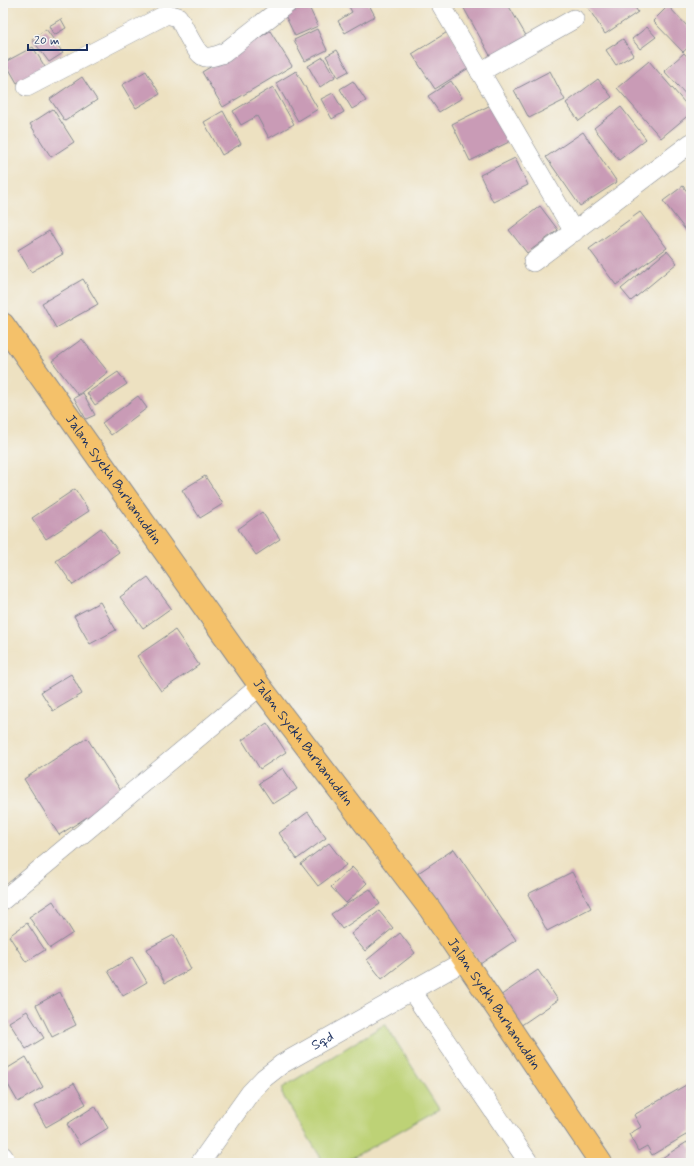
<svg xmlns="http://www.w3.org/2000/svg" width="694" height="1166" font-family="Mynerve,sans-serif">
  <style>
    .pitch { fill: #bdd276; stroke: #6c806a }
    .building { fill: #c99bb6 }
    .lines { fill: none; stroke-linecap: round; stroke-linejoin: round }
    .minor-casing { stroke: #848890; stroke-width: 20 }
    .major-casing { stroke: #848890; stroke-width: 24 }
    .minor { stroke: #fff; stroke-width: 19 }
    .major { stroke: #f4c16a; stroke-width: 22 }
    .labels { text-anchor: middle; dominant-baseline: central; stroke-width: 3.5; stroke-linejoin: round; paint-order: stroke }
    .street-label { font-size: 14px; fill: #1b2f5e; stroke: #f6f6f2 }
  </style>
  <rect width="100%" height="100%" fill="#f6f6f2"/>
  <filter id="ink" filterUnits="userSpaceOnUse"><feTurbulence type="fractalNoise" baseFrequency=".025" numOctaves="2"/><feDisplacementMap in="SourceGraphic" scale="8" xChannelSelector="R" yChannelSelector="G"/><feConvolveMatrix kernelMatrix="1 2 1 2 8 2 1 2 1" color-interpolation-filters="sRGB"/></filter>
  <filter id="wash" filterUnits="userSpaceOnUse"><feTurbulence type="fractalNoise" baseFrequency=".012" numOctaves="4" result="noise"/><feDisplacementMap in="SourceGraphic" scale="16" xChannelSelector="R" yChannelSelector="G"/><feGaussianBlur stdDeviation="0.9" result="paint"/><feColorMatrix in="noise" values="0 0 0 0 0 0 0 0 0 0 0 0 0 0 0 0 0 1.4 0 .05"/><feComposite in="paint" operator="in"/></filter>
  <g filter="url(#wash)">
    <rect width="100%" height="100%" fill="#ede1c1"/>
    <!-- pitch -->
    <path class="pitch" d="M385,1024l54,85 -96,54h-19l-42,-69v-6z"/>
    <g id="blocks">
      <!-- building -->
      <path class="building" d="M347,3h21l7,13 -30,17 -7,-12 14,-9z
        M461,3h46l21,36 -36,20z
        M585,3h47l6,9 -33,22z
        M308,5l10,21 -23,10 -10,-21z
        M668,6l23,24v15l-8,7 -30,-31z
        M61,19l5,9 -12,7 -5,-9z
        M647,27l9,10 -16,12 -8,-10z
        M46,29l17,24 -14,9 -17,-23z
        M317,29l10,21 -22,11 -11,-21z
        M270,31l22,35 -69,41 -21,-35z
        M449,31l23,35 -37,23 -23,-35z
        M623,39l10,16 -17,10 -10,-15z
        M33,47l12,20 -28,16 -12,-21z
        M337,50l12,21 -11,6 -12,-21z
        M684,53l7,8v39l-27,-29z
        M323,57l12,20 -15,10 -12,-21z
        M649,61l42,49v3l-30,25 -44,-50z
        M146,71l14,23 -24,14 -14,-23z
        M296,71l22,38 -20,12 -22,-38z
        M550,71l15,29 -36,18 -15,-28z
        M82,77l15,23 -32,21 -15,-22z
        M598,79l14,18 -33,24 -13,-18z
        M353,81l13,20 -14,8 -12,-20z
        M451,81l11,17 -23,14 -11,-16z
        M273,87l21,37 -25,14 -12,-22 -16,9 -8,-14z
        M333,93l11,19 -12,7 -11,-20z
        M495,103l18,37 -43,21 -18,-37z
        M621,107l25,32 -27,21 -25,-32z
        M53,109l21,33 -23,15 -21,-33z
        M223,111l18,33 -19,11 -18,-33z
        M583,132l34,50 -37,24 -34,-49z
        M515,158l13,27 -35,17 -13,-27z
        M683,186l8,11v40l-28,-36z
        M540,206l18,24 -31,23 -18,-23z
        M640,212l27,36 -51,37 -27,-36z
        M49,231l14,23 -32,18 -13,-22z
        M667,251l10,12 -46,38 -10,-12z
        M83,279l15,25 -42,24 -14,-25z
        M82,339l26,33 -30,23 -26,-34z
        M118,372l9,12 -32,21 -8,-12z
        M83,393l12,22 -9,4 -12,-21z
        M138,396l9,12 -36,27 -9,-12z
        M205,476l18,28 -23,14 -18,-28z
        M75,489l14,22 -43,28 -14,-21z
        M262,512l18,27 -24,16 -18,-26z
        M101,528l18,24 -46,33 -17,-24z
        M148,577l23,31 -28,20 -23,-31z
        M100,602l16,28 -26,14 -16,-28z
        M175,630l24,35 -38,26 -24,-35z
        M71,674l11,20 -29,17 -12,-19z
        M267,723l19,29 -26,17 -18,-29z
        M87,738l36,56 -64,41 -35,-56z
        M283,768l14,21 -24,15 -14,-21z
        M308,812l18,26 -29,21 -18,-26z
        M329,843l17,22 -28,21 -17,-22z
        M454,849l62,91 -36,24 -62,-91z
        M352,867l15,16 -21,20 -15,-16z
        M572,872l19,36 -44,23 -19,-37z
        M370,889l10,15 -38,25 -11,-15z
        M53,901l20,32 -23,15 -21,-31z
        M379,911l14,17 -28,23 -14,-17z
        M27,923l18,27 -19,12 -17,-26z
        M400,933l15,20 -33,26 -15,-19z
        M174,935l17,34 -26,14 -18,-34z
        M132,957l15,25 -24,14 -15,-25z
        M538,970l20,30 -38,26 -20,-30z
        M60,992l16,33 -24,12 -16,-32z
        M27,1011l17,27 -18,11 -17,-27z
        M26,1057l17,30 -25,15 -15,-26v-5z
        M74,1083l12,21 -40,23 -12,-21z
        M686,1085l5,9v38l-39,23 -5,-9 -9,5 -9,-17 12,-7 -7,-12z
        M95,1106l13,22 -28,17 -13,-21z
        M687,1142l4,6v15h-37z"/>
    </g>
  </g>
  <g filter="url(#ink)">
    <use href="#blocks" fill-opacity="0" stroke="#848890" stroke-width="1"/>
    <g class="lines">
      <!-- minor casing -->
      <g class="minor-casing">
        <g id="minor">
          <path d="M440,3l134,229"/>
          <path d="M480,72l94,-53"/>
          <path d="M27,87l140,-73 11,3c6,9 17,37 27,40 6,1 13,-2 19,-4l64,-50"/>
          <path d="M533,262l158,-119"/>
          <path d="M3,900l257,-214"/>
          <path d="M411,990l118,173"/>
          <path d="M3,1156l4,7"/>
          <path id="s1" d="M200,1163l50,-70 14,-15 18,-14 182,-103"/>
        </g>
      </g>
      <!-- major casing -->
      <g class="major-casing">
        <g id="major">
          <path id="s2" d="M3,324l257,362 170,223 171,254"/>
        </g>
      </g>
      <!-- minor -->
      <use href="#minor" class="minor"/>
      <!-- major -->
      <use href="#major" class="major"/>
    </g>
  </g>
  <g class="labels">
    <!-- street labels -->
    <g class="street-label">
      <text stroke="none"><textPath href="#s2" startOffset="191">Jalan Syekh Burhanuddin</textPath></text>
      <text stroke="none"><textPath href="#s2" startOffset="515">Jalan Syekh Burhanuddin</textPath></text>
      <text stroke="none"><textPath href="#s2" startOffset="839">Jalan Syekh Burhanuddin</textPath></text>
      <text stroke="none"><textPath href="#s1" startOffset="176">Sqd</textPath></text>
    </g>
  </g>
  <!-- margin -->
  <rect width="694" height="1166" fill="none" stroke="#f6f6f2" stroke-width="16"/>
  <!-- scale -->
  <path d="M28 44v6h59v-6" fill="none" stroke="#1b2f5e" stroke-width="2"/>
  <text x="34" y="44" font-size="12" fill="#1b2f5e" stroke="#f6f6f2" stroke-width="3" paint-order="stroke">20 m</text>
</svg>
